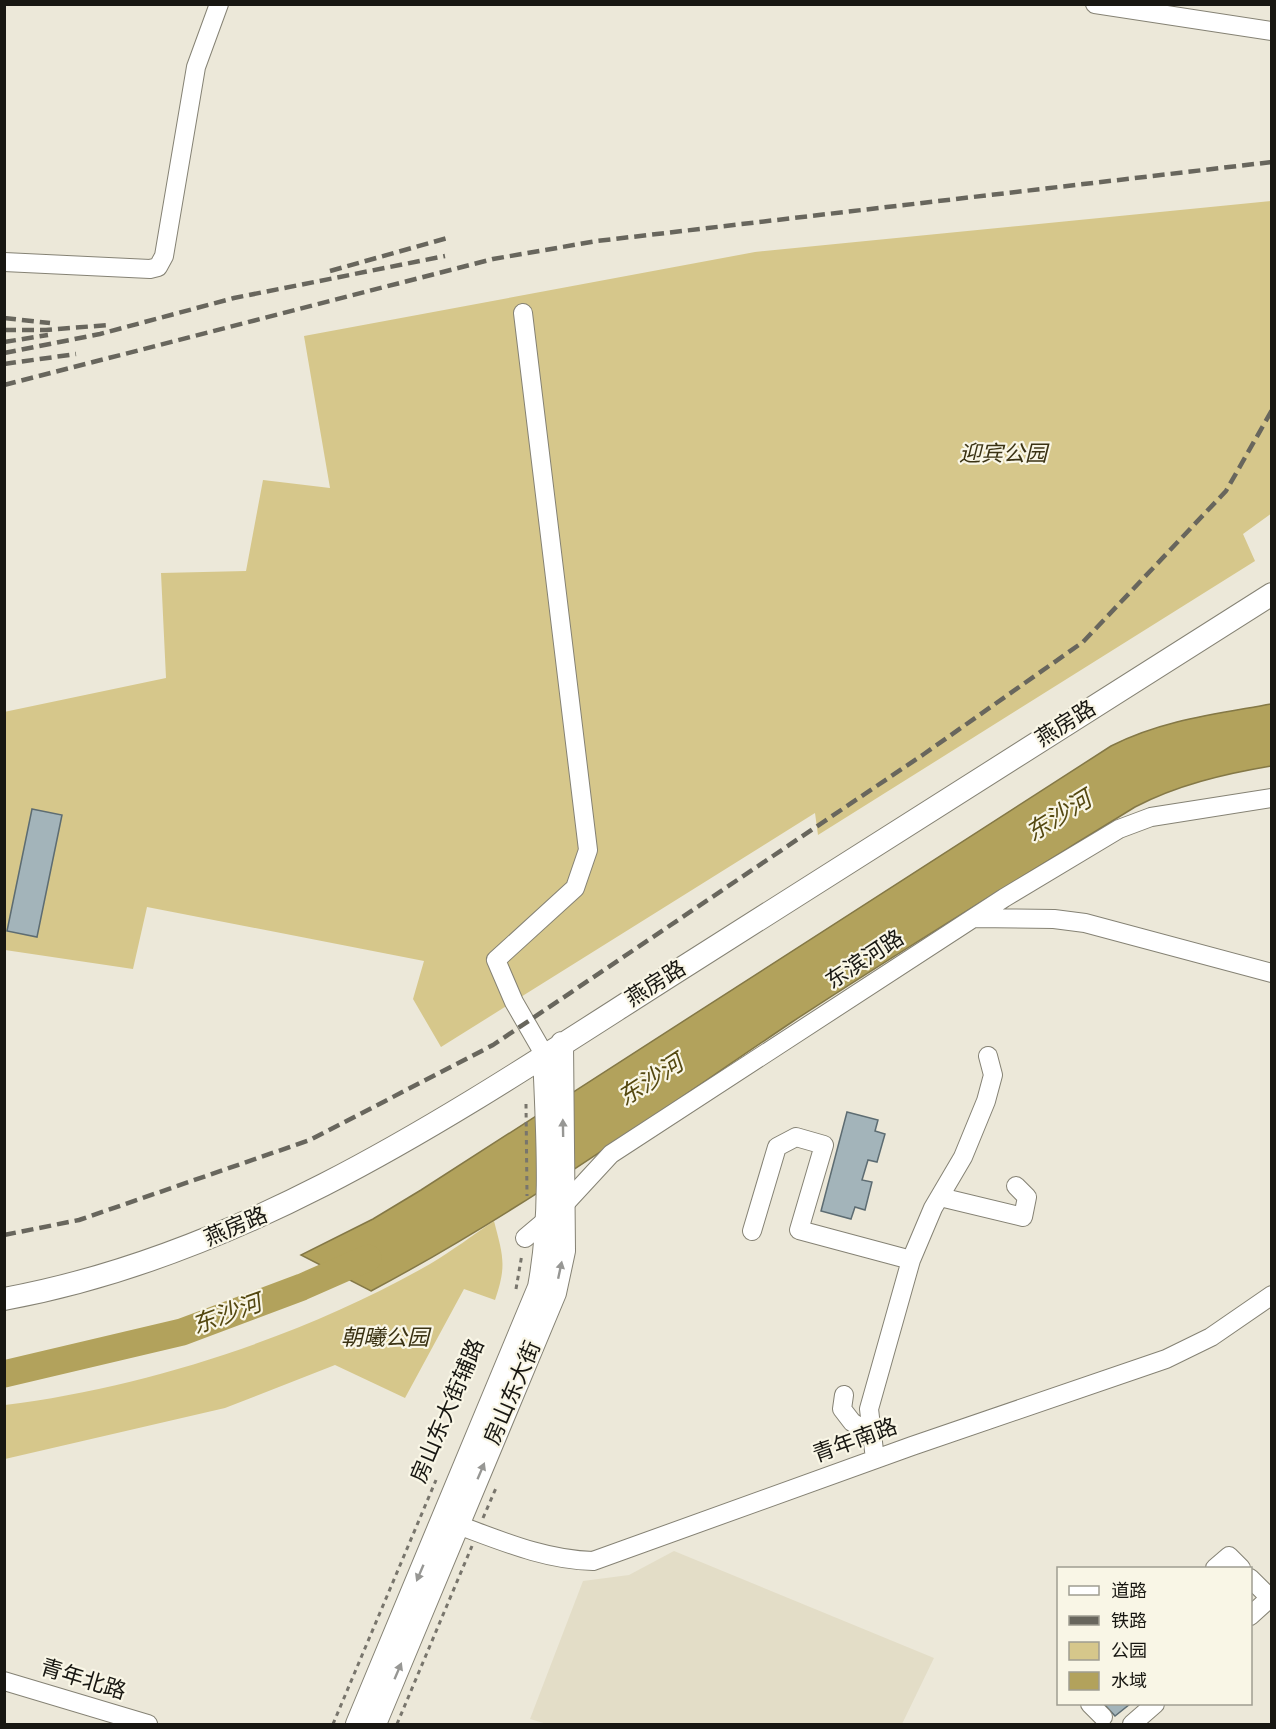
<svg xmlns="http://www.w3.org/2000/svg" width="1276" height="1729" font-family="Spectral,'Noto Sans SC',serif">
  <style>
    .built { fill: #e3ddc7 }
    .green { fill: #d6c78b }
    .water { fill: #b2a25c; stroke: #847846; stroke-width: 1.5 }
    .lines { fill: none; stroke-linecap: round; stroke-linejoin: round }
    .river { stroke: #b2a25c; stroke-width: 27 }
    .building { fill: #a3b4ba; stroke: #5d6c72; stroke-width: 1.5 }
    .minor-casing { stroke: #858274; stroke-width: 20 }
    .major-casing { stroke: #858274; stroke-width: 24 }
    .path { stroke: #78756c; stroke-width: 3; stroke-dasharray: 4.5 4.5; stroke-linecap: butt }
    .minor { stroke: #fff; stroke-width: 18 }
    .major { stroke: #fff; stroke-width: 22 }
    .rail { stroke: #68665d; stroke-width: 4.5; stroke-dasharray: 12 6; stroke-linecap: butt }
    .oneway { fill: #979794 }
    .labels { text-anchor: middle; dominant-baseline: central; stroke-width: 4.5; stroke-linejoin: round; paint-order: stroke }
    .park-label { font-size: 22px; font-style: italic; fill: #3a3213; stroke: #f9f6e6 }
    .street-label { font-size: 22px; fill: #181712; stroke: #f9f6e6 }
    .water-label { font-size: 24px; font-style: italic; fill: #544810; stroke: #f9f6e6 }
  </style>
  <rect width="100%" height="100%" fill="#ece8d9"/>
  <!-- built -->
  <path class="built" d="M674,1551l260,107 -32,66h-355l-17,-5 53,-138 46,-6z"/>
  <!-- green -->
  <path class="green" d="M1271,201l1,312 -29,21 12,27 -437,274 -3,-22 -374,234 -28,-48 11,-38 -277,-54 -14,62 -128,-19 -1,-238 162,-34 -5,-105 85,-2 17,-91 67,8 -26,-152 451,-84z
    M494,1221c9,35 13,44 1,79l-31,-11 -59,109 -70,-33 -110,43 -220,51v-54c143,-18 299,-69 425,-141 22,-13 43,-29 64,-43z"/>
  <!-- water -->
  <path class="water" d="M1271,704v62c-47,8 -94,19 -136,41 -115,71 -231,141 -343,215 -138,93 -274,191 -421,269l-70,-36 72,-36 48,-29 690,-444c51,-26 105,-32 160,-42z"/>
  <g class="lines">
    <!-- river -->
    <path class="river" d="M4,1374l178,-42 120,-45 66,-29"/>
  </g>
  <!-- building -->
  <path class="building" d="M32,809l30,6 -25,122 -30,-6z
    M847,1112l31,8 -3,11 10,3 -8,28 -9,-2 -6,20 10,2 -7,28 -10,-3 -4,12 -30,-8z
    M1104,1704h26l-15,12z"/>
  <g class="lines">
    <!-- minor casing -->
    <g class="minor-casing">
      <path id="minor" d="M1095,4l177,27
        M4,262l146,7 8,-2 6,-11 32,-189 23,-63
        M523,313l65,537 -13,38 -79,72 18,42 30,52
        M973,918l81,1 31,4 187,50
        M940,1197l83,20 4,-20 -11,-11
        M752,1231l25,-84 19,-10 28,8 -25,85 112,30 -42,149 6,50
        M525,1238l38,-32 48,-52 393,-256 115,-69 32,-12 121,-19
        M911,1260l22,-52 30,-51 23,-56 7,-26 -5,-19
        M844,1395l-2,14 10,13 20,13
        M447,1521c48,17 95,39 146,40l319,-115 254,-87 45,-22 61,-42
        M1215,1568l14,-12 12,12
        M1250,1578l20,20 -20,18
        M4,1681l144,43
        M1090,1704l13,13
        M1132,1724l23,-20"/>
    </g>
    <!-- major casing -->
    <g class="major-casing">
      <path id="major" d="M4,1299c256,-47 471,-200 686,-336 194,-123 388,-246 582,-369
        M357,1724l182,-437c14,-75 8,-157 5,-233
        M375,1724l180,-431 9,-42 -2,-208"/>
    </g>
    <!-- path -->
    <path class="path" d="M526,1104l1,92
      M516,1289l6,-35
      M483,1518l13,-30
      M333,1724l103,-244
      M397,1724l75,-178"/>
    <!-- minor -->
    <use href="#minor" class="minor"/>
    <!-- major -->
    <use href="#major" class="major"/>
    <!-- rail -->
    <path class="rail" d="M330,271l121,-34
      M4,318l46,5
      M4,330h42l62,-5
      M4,342l44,-7
      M4,353l96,-19 134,-36 211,-42
      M4,364l72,-10
      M4,385l489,-126 104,-18 675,-79
      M4,1235l75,-15 231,-80 183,-95 431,-291 159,-112 143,-151 46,-81"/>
  </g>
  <!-- one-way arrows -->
  <defs><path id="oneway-solid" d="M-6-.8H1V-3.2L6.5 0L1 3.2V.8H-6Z" transform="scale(1.5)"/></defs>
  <g class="oneway">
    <use href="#oneway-solid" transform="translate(563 1128) rotate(-91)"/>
    <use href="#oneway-solid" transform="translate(560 1270) rotate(-78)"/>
    <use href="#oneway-solid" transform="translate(481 1471) rotate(-67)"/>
    <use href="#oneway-solid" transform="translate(420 1573) rotate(113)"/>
    <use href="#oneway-solid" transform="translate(398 1671) rotate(-67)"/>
  </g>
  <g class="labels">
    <!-- park labels -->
    <g class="park-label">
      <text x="1003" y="454">迎宾公园</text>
      <text x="385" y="1338">朝曦公园</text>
    </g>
    <!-- street labels -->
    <g class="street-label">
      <text transform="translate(1066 724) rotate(-32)">燕房路</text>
      <text transform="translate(865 960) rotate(-33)">东滨河路</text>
      <text transform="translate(656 984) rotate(-32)">燕房路</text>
      <text transform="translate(236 1227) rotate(-23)">燕房路</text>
      <text transform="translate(513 1393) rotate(-67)">房山东大街</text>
      <text transform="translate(448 1411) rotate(-67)">房山东大街辅路</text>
      <text transform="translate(855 1441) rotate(-20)">青年南路</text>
      <text transform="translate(83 1680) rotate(17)">青年北路</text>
    </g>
    <!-- water labels -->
    <g class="water-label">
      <text transform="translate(1059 817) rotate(-32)">东沙河</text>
      <text transform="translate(651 1081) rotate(-33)">东沙河</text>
      <text transform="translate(227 1315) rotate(-20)">东沙河</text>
    </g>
  </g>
  <!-- border -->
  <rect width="1276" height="1729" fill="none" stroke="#181712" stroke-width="12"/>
  <!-- legend -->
  <rect x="1057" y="1567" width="195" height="138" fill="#f9f6e6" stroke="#9f9d91" stroke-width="1.5"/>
  <rect x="1069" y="1586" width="30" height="9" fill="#ffffff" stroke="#9f9d91" stroke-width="1.5"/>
  <text x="1111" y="1597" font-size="18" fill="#181712">道路</text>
  <rect x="1069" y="1616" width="30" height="9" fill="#68665d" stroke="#9f9d91" stroke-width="1.5"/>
  <text x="1111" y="1627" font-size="18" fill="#181712">铁路</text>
  <rect x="1069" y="1642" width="30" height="18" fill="#d6c78b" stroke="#9f9d91" stroke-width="1.5"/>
  <text x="1111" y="1657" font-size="18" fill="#181712">公园</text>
  <rect x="1069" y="1672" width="30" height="18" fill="#b2a25c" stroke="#9f9d91" stroke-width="1.5"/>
  <text x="1111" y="1687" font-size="18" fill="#181712">水域</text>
</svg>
